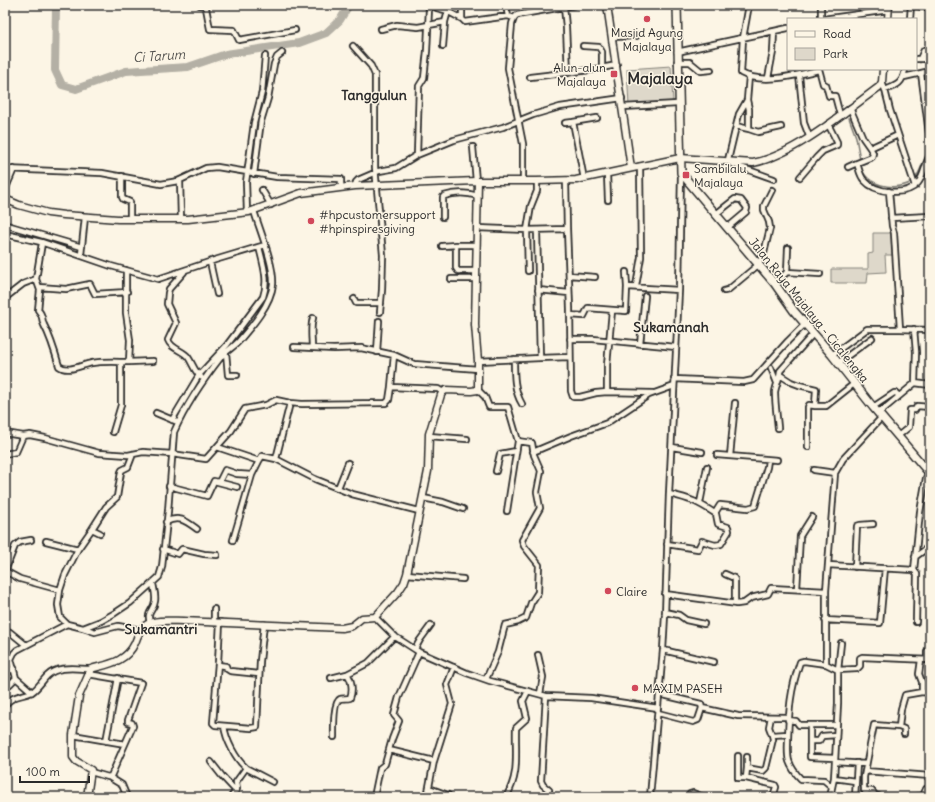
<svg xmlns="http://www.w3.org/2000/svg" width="935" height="802" font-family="Delius,sans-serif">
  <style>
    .green { fill: #ded8ca; stroke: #84827a }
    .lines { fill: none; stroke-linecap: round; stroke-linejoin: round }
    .stream { stroke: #7d7b74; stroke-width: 1.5 }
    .river { stroke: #b4b0a5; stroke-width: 8 }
    .street-casing { stroke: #2b2b2b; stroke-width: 8 }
    .secondary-casing { stroke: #2b2b2b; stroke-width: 9 }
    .primary-casing { stroke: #2b2b2b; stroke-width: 10 }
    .street { stroke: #fcf5e5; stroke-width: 4.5 }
    .secondary { stroke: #fcf5e5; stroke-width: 6 }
    .primary { stroke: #fcf5e5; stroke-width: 7 }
    .poi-dot { fill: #d1495b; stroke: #fcf5e5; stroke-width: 1.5 }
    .labels { text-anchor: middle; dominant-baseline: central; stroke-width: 3; stroke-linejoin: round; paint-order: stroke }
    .poi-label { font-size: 12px; fill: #2b2b2b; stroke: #fcf5e5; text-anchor: start }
    .street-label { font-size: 12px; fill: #2b2b2b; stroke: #fcf5e5 }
    .water-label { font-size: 13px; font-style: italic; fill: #545350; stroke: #fcf5e5 }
    .quarter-label { font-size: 14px; font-weight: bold; fill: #2b2b2b; stroke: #fcf5e5 }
    .district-label { font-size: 16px; font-weight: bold; fill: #2b2b2b; stroke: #fcf5e5 }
  </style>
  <rect width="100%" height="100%" fill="#fcf5e5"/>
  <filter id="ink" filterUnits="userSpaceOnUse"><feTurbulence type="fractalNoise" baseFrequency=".025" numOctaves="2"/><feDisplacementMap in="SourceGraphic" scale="8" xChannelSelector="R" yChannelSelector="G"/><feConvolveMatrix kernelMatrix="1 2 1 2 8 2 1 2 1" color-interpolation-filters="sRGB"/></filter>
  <g filter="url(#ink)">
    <!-- green -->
    <path class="green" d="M671,66l2,37 -44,3 -2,-37z
      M873,233h21l1,22h-10l1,17 -18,1 -1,10h-36v-14h37v-15l5,-1z"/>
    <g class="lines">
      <!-- stream -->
      <path class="stream" d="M849,118l7,19 4,23
        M860,164c5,23 34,27 52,18
        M915,179c6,-8 8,-19 13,-28h2"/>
      <!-- river -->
      <path class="river" d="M56,5l-1,65 7,15 14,4 50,-18 62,-4 38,-13 73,-11 27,-10 14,-13 9,-15"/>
      <!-- street casing -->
      <g class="street-casing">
        <path id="street" d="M200,5l5,1 1,2 4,21 24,1 5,10 56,-10
          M303,5l3,1
          M446,5l-1,5 17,9
          M462,5v14l3,3 43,-6 6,2
          M506,5l2,11
          M749,5l-6,33 -2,35c21,12 56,2 78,-3
          M821,5v14
          M914,5l9,2
          M564,7l2,20 2,46
          M437,8l8,2
          M823,19l66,-9
          M910,19l1,-14
          M381,29l16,-4 21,2 27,-5 3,-11
          M612,37l24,-1
          M353,46l18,20 4,9v92l8,88 -1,35 -2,22
          M443,46l2,-24
          M583,46l16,1 3,5v16
          M677,52l111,-24
          M916,59h14
          M920,59l4,-9 6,-2
          M677,62h13l11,9 10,-1
          M819,69l4,15 3,1 3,11h6l5,19
          M921,73l9,68
          M799,75l5,48 5,13
          M749,76l-2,24 -8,14 -11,46 4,4 42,15
          M530,77l60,-7 27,-5
          M904,77l26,-6
          M768,78l5,-26 1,-21
          M882,82l3,8 5,20 25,76
          M885,90c13,-5 18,-7 20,-21
          M747,100l2,9v20l9,3 23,-5
          M623,107l55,-3
          M850,108l13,30 7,10 28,-13
          M573,122l24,-4
          M565,123l8,-1 11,57
          M736,126l13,3
          M473,147l3,34
          M870,148l3,5 -1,4 -15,6c2,6 3,13 7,17 11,13 42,17 54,3 6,-7 7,-20 12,-27
          M417,155l2,-69 5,-8 3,-27 2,-43 -2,-3
          M848,167l9,-4
          M5,169l97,4 59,11 17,-3 28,-13 11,-1 60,10 64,2v9
          M254,174l7,-53 7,-23 6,-34 3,-7 5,-4
          M607,174l1,26
          M122,176v21l1,2 7,3v17
          M800,177l17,-20 6,-6 14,-6v-3l-9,-18
          M180,180l1,39
          M523,180v-36l-15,-76 4,-44 2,-6 3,-3 58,-10
          M537,181v10l-6,15 -4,24 40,-1 -1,-48
          M355,186l1,-4 2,-2 21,-9 17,-3 21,-13 37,-15 49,-13 30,-12 27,-8 62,-9
          M5,190l9,-21
          M262,190l9,15
          M247,212l-1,-30 8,-59 8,-31 3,-36
          M716,214l19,-15 6,1 6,8 -1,4 -19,16
          M443,217v-20l1,-1c12,-4 22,-4 34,0
          M891,218l39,-2
          M7,225l75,22
          M477,228l50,2 1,41
          M567,229l3,79 1,83 2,6h7l16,-4 11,-1v-27l5,-54
          M5,234l36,8 70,24 47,13 57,-19 50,-15
          M42,243l-6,36 4,11 -2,20c6,6 3,9 6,15 7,13 11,27 15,41 9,7 22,-1 33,-3 11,-2 25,-1 37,-1l1,-22 -4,-27v-43
          M442,246l14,-1
          M81,255l4,-38
          M210,262l7,32
          M476,271h-18l-2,-3v-23h20
          M184,272l-15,17 -1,4 -1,11 9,19 -8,17c3,9 15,10 20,17 5,7 6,14 13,20
          M787,272l1,-24
          M569,275l26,2
          M451,279h24
          M775,284l12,-12 33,2
          M636,286l5,-29 -1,-91
          M39,287l27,2 24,-5 5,10 32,-2
          M627,287l52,3
          M538,290l31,3
          M724,291l4,-1 30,-25 6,-12 6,-25 -1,-6 -5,-12v-4l8,-16
          M5,298l18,-14 13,-5
          M354,299l2,4h25
          M570,315l14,1 4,-8 38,3 1,-24 -1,-15
          M900,329l30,1
          M914,329l2,23 -1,31
          M570,339h23l83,8
          M640,344l5,-48
          M294,347l40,2 27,-1 33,7 20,9 64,5
          M312,348c0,-10 -2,-20 1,-30
          M226,352l2,23h9
          M377,352l2,-31
          M832,355l35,-26h33l-6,-96 -2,-7 -3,-35
          M540,358l30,-1
          M514,359c0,16 0,32 8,45
          M478,361l62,-3 -3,-128
          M129,362l24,-1
          M838,363l34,-25
          M771,368l6,15
          M780,375l11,7 8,3 17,4 -1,17 -6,-1 -1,2v40
          M674,379l70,3 9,-2 35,-39 17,-17
          M391,387l3,-32
          M478,390l7,7 4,10h19l10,34 14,2 2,12 7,16 -4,21 3,16 -18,32 2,6 15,19 -1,27 -7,11 -5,15 -8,4 -13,3 -7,27 -12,27
          M607,392l46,1
          M290,403l12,1 84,-1 3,-3 2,-13 47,2 5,3
          M815,406h11l29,-23
          M873,407l21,-14h2l3,3
          M156,413l19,8
          M879,413l36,-30 15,2
          M172,420l27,-45 28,-30 36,-48c6,-17 0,-33 -4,-50
          M5,421v3
          M778,428c-1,-12 -3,-24 -3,-36 1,-7 5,-14 5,-21l33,-37
          M113,432l8,-27v-43
          M5,433l18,3
          M429,436l38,3
          M898,436l11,-9 1,-17h5l2,-4 13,1
          M217,447l42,14 3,-5 14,3
          M672,447l30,5
          M533,452l38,-16 36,-13 42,-28 25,-9
          M5,454l11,-2 7,-16 7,-1 15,3 54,15 29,2 15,-3 29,2 34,5 25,-28 14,-22 21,-4 10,-5 14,3 -14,56 39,20 37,15 67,17
          M717,455l60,5
          M730,456l5,-53
          M814,470l21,3
          M496,471l4,-17 16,-3
          M219,482l6,-12 12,4 15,1 7,-14
          M169,486l38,10 7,-15 23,6
          M338,488l10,-25
          M423,498l20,4 20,7
          M700,503l7,-36
          M507,511l11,-70
          M715,513l5,-8 28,3 7,-2 12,-39 1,-7
          M166,522c13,-7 20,-1 31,7
          M92,529l14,-22 11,-10 4,-25 1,-2 6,-3 5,-13
          M233,540l19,-65
          M46,541l32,8 -13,26 -5,15 -2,15 2,12 7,7 16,4 18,-7 14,-8 15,-10 29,-26 3,-10 6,-56 6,-79c12,-27 29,-52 47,-75 5,-6 13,-10 18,-16 13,-15 32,-37 34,-57 1,-20 -13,-53 -19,-73
          M667,544l31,5 4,-8 13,4 6,-1 8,-13 -1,-4 -10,-3 -2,-10c-18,-12 -25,-15 -47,-20
          M78,549l14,-20 8,4
          M163,549l15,5 4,-5 22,5 13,1
          M915,557l15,-11
          M828,565l86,5 6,-58 6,-34 3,-7
          M855,567l2,-41 3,-1 13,-1
          M914,570l3,4 -1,48
          M5,571l15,8 40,11
          M5,571l10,-25 5,-4 11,-2
          M407,574l56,5
          M725,574l9,4 1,2v24
          M797,589l3,-53 12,-19
          M665,594l72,10 7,-1 7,-5 17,-4 3,-6 55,3
          M665,612l14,3 7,5 18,4
          M375,617l19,19 11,7 14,9 48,21 23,8 56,15 45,2 67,10
          M825,620l55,3 5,-55
          M214,622v-13
          M220,622l-2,41 -5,60 2,2 36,3 6,-1 3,-66 4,-37
          M150,623c-4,-12 4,-12 5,-22 1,-6 -1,-12 -2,-17
          M83,628l12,4 23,-6 23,4
          M5,630l5,2 16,13
          M415,649l5,-9 11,-15
          M663,650l51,12
          M538,655l5,22 -3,17
          M921,660l-2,14 3,8v10
          M927,660v-9l3,-2
          M826,664v-73l9,-118 8,-14 39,-42
          M218,665l8,1 1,3 3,2 29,3
          M5,673l9,-5
          M88,674l53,9 -13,37v2l4,1 1,3 -22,50 -3,1 -17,-5
          M331,678l16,-4 21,-11 27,-27
          M5,687l5,-3 6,-6
          M32,692l-16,-14 -5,-19 3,-6 3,-3 50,-26
          M659,694l42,10 1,4
          M546,696l-5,85 2,4 6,5
          M5,705c9,-11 16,-8 27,-13 6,-4 10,-11 15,-16 11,-11 30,-7 44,-7
          M658,713l35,9 5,-2 4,-12 36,8 50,1
          M771,717l-2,10 3,8 1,4 -7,29 -3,3 -16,-3 -1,10 29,7 1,2 -3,10
          M788,720l8,1 3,4h38
          M224,726c2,14 11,32 22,42l27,14
          M810,726v31l25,1
          M899,727l2,-18 4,-14 17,-3 8,1
          M73,735l52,9
          M772,735l16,-1
          M334,737c0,-7 -1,-35 6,-38 2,-1 7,0 10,-1 3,-7 2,-18 -3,-24
          M106,741l12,-63
          M810,741h9l3,-5 14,-1
          M389,750l45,11
          M738,756v22h8
          M211,762l11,14 14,15
          M835,762l31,2
          M747,768v-11
          M865,771l65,5
          M109,777l13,8 5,12
          M834,778l21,3
          M831,786l-7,-6 -23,-1c-5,-5 -10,-12 -12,-18 -2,-7 -1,-15 -1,-22 1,-30 2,-48 12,-77l4,-1 22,3 12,6 19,-1 3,-3v-8l2,-1 68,3
          M429,788l19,7
          M864,790l8,1 3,4 6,2
          M231,797l6,-8 -1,-7 10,-14
          M374,797l6,-29 5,-4 7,-25 7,-18 -5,-6 5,-18 20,-45
          M427,797l7,-36 18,-57 -5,-19 7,-18
          M506,797c14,-23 9,-43 10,-69l11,-10 -4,-17 5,-10
          M650,797l13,-147 2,-35 4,-121 10,-204 2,-117
          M688,797l2,-3 3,-1 10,4
          M830,797l4,-19 1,-16 3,-59v-33l3,-27
          M855,797l2,-34
          M867,797l-3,-9v-11l10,-52 25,2 5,2v5
          M915,797l8,-1 3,-7 4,-1"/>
      </g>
      <!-- secondary casing -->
      <g class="secondary-casing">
        <path id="secondary" d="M607,5l24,163
          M888,19l1,-14
          M5,199l14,6 29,8 16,2 54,4h70l61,-7 52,-19 54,-7 121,-5h61l39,-1 104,-22 73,5c41,-8 92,-51 126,-76l3,-5 1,-13
          M87,797l4,-27 -15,-9 -3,-4v-22l6,-39 12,-27c18,-5 35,-7 44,-26 2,-6 5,-14 11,-18 9,-6 26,-4 37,-4l159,7 10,-2 10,-8 13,-1 23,-25 6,-9 3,-9 21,-103 1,-37 12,-39 2,-3 3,-2 25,1 7,-1v-29l-3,-36 3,-144"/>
      </g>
      <!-- primary casing -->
      <g class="primary-casing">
        <path id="primary" d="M677,5l4,168 94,111 19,27 38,44 41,52 57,67"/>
      </g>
      <!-- street -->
      <use href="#street" class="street"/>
      <!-- secondary -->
      <use href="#secondary" class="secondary"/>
      <!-- primary -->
      <use href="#primary" class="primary"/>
    </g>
  </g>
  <!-- markers -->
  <g class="poi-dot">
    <circle cx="647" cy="19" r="4"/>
    <rect x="610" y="70" width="8" height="8" rx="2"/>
    <rect x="682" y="171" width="8" height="8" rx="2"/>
    <circle cx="311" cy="221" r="4"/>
    <circle cx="608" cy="591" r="4"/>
    <circle cx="635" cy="688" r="4"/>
  </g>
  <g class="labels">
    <!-- poi labels -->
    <g class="poi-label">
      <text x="647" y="32" text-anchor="middle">Masjid Agung<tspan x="647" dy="14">Majalaya</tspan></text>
      <text x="606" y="67" text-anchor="end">Alun-alun<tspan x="606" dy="14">Majalaya</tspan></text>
      <text x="694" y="168">Sambilalu<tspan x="694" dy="14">Majalaya</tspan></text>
      <text x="319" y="214">#hpcustomersupport<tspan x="319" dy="14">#hpinspiresgiving</tspan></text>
      <text x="616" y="591">Claire</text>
      <text x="643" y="688">MAXIM PASEH</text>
    </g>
    <!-- street labels -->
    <g class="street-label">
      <text transform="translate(809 310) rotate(51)">Jalan Raya Majalaya - Cicalengka</text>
    </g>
    <!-- water labels -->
    <g class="water-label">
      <text transform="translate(159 56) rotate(-4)">Ci Tarum</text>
    </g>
    <!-- quarter labels -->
    <g class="quarter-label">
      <text x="374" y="95">Tanggulun</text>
      <text x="671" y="327">Sukamanah</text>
      <text x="161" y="629">Sukamantri</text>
    </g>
    <!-- district labels -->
    <g class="district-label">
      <text x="660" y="78">Majalaya</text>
    </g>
  </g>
  <!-- margin -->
  <rect width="935" height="802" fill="none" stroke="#fcf5e5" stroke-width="20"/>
  <rect x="10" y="10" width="915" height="782" fill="none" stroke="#2b2b2b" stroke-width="1.5" filter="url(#ink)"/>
  <!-- legend -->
  <rect x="787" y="18" width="130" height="52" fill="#fcf5e5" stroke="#a8a49b"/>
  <rect x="795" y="31" width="20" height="6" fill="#fcf5e5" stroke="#a8a49b"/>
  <text x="823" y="38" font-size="12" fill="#2b2b2b">Road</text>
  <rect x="795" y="48" width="20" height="12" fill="#ded8ca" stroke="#a8a49b"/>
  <text x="823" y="58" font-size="12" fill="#2b2b2b">Park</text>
  <!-- scale -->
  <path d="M20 776v6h69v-6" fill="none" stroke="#2b2b2b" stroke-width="2"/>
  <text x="26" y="776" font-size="12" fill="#2b2b2b" stroke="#fcf5e5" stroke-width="3" paint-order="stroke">100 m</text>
</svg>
